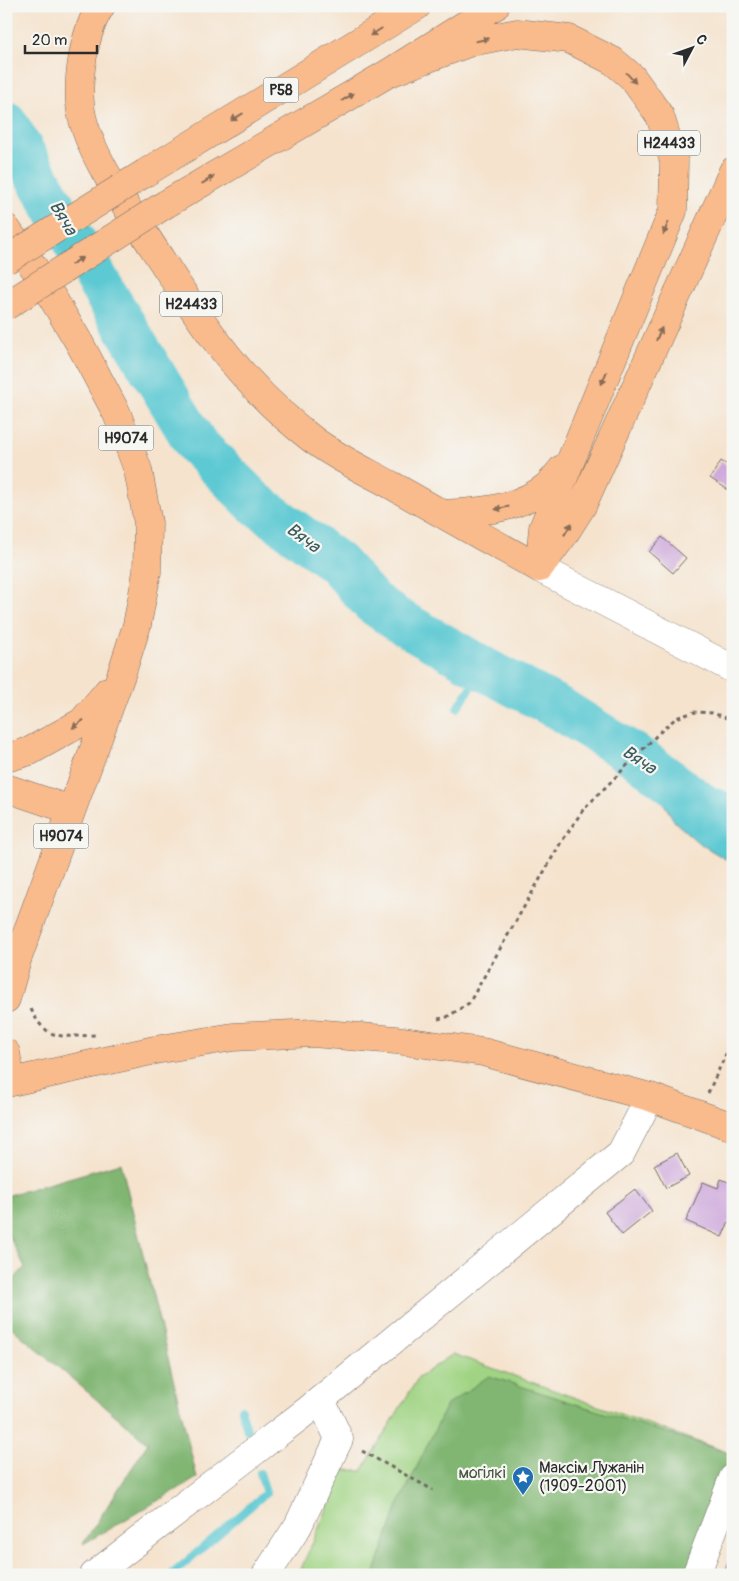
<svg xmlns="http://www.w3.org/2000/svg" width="739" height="1581" font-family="Pangolin,sans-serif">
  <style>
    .green { fill: #a0d484; stroke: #668058 }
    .forest { fill: #80b672; stroke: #56704e }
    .water { fill: #5dc9d3; stroke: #447a7f }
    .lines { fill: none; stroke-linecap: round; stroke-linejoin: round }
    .stream { stroke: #5dc9d3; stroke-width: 8 }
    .river { stroke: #5dc9d3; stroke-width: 44 }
    .building { fill: #cea8dc }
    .minor-casing { stroke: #726b64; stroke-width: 29 }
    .major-casing { stroke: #726b64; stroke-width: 29 }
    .highway-casing { stroke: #726b64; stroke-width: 29 }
    .path { stroke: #726b64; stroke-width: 3; stroke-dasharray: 4 4; stroke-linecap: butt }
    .minor { stroke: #fff; stroke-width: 28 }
    .major { stroke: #fabb8c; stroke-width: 28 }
    .highway { stroke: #fabb8c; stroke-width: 28 }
    .highway-bridge-casing { stroke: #726b64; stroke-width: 29; stroke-linecap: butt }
    .highway-bridge { stroke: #fabb8c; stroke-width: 28 }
    .oneway { fill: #886c57 }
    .labels { text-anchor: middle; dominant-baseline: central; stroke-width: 4.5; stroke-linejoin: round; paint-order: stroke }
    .shield { fill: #f6f6f2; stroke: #686867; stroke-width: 1 }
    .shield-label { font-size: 15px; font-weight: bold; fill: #2b2b2b }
    .poi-label { font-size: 16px; fill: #2b2b2b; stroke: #f6f6f2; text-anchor: start }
    .park-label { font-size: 16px; fill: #485541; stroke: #f6f6f2 }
    .water-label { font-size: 18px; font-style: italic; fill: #3a5a5d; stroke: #f6f6f2 }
  </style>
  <rect width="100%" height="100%" fill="#f6f6f2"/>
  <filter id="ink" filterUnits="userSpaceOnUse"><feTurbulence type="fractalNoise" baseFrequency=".02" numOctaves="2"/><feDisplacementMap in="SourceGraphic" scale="10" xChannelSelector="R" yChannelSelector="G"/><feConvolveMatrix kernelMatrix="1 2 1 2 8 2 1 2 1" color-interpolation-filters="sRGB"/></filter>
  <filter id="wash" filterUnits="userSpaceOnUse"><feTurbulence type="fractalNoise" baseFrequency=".0096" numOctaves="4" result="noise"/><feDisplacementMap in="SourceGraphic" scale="20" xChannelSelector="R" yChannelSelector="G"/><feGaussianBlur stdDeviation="1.12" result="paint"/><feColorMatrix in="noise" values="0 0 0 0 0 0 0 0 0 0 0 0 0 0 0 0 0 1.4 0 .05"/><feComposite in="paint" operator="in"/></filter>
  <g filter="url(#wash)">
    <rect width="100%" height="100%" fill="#f5e3ce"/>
    <!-- green -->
    <path class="green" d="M453,1354l279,100 -47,121h-388l4,-6 43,-99 18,1 56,-93z"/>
    <!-- forest -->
    <path class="forest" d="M121,1163l76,315 -114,66 65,-101 -142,-120v-35l19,-21 -19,-37v-34z
      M489,1376l243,78 -47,121h-311l23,-67 50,-103z"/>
    <!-- water -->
    <path class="water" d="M653,768l67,36 13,3v54l-6,-1 -28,-17 -24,-21 -17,-28z"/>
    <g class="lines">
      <!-- stream -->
      <path class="stream" d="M457,708l27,-39
        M241,1409l6,21
        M171,1575l95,-82 -6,-20"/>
      <!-- river -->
      <path class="river" d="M6,123l73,127 117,194 58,58 83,61 35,39 24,17 88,50 78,41 81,51 62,46 28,10"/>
    </g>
    <g id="blocks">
      <!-- building -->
      <path class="building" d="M721,461l8,5 4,-5v32l-23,-15z
        M662,537l24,21 -13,15 -24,-21z
        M677,1153l12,23 -23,12 -12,-23z
        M721,1179l12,5v29l-11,24 -36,-16 17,-39 15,6z
        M635,1189l17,22 -30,24 -17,-23z
        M733,1551v24h-2l-7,-3z"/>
    </g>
  </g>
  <g filter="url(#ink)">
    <use href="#blocks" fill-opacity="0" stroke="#726b64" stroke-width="1"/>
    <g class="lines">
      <!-- minor casing -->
      <g class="minor-casing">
        <path id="minor" d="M539,568l194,101
          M94,1575l214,-165 313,-257 29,-56
          M266,1575l32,-49 41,-87 -18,-39
          M696,1575l37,-97"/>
      </g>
      <!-- major casing -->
      <g class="major-casing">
        <path id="major" d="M11,1082l144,-32 78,-13 80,-4 83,7 87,12 167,45 83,30"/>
      </g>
      <!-- highway casing -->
      <g class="highway-casing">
        <path id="highway" d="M101,6c-17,25 -25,76 -20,105 7,41 42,90 64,124 33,50 64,102 104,146 19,21 41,41 63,58 25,19 54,32 81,47 49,28 97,55 146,82
          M387,74l84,-32 46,-9 52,6 44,22 19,16 28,39 14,45 -1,50 -130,317 -4,40
          M145,173l272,-167
          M166,204l221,-130 108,-68
          M6,228l31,44 43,72 37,70 21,56 10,53 -1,49 -10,53 -16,50 -104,285 -11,39
          M442,514c37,-2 74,-4 104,-27 6,-5 11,-12 16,-18
          M539,568l24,-32 19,-30 151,-335
          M6,758l24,-7 52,-29 26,-31
          M6,788l65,22
          M6,1053l5,29"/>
      </g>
      <!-- path -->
      <path class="path" d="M31,1009c16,34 32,27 65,26
        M438,1019l9,-2 22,-14 91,-159 23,-34 77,-78 16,-14 18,-6 18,1 21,7
        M708,1093l25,-54
        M362,1451l71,39"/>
      <!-- minor -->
      <use href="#minor" class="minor"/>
      <!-- major -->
      <use href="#major" class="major"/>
      <!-- highway -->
      <use href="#highway" class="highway"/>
      <!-- highway-bridge casing -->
      <g class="highway-bridge-casing">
        <path id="highway-bridge" d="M6,260l139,-87
          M6,306l160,-102"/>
      </g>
      <!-- highway-bridge -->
      <use href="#highway-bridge" class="highway-bridge"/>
    </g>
    <!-- one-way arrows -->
    <defs><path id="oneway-solid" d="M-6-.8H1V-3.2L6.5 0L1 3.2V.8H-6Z" transform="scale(1.25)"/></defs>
    <g class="oneway">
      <use href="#oneway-solid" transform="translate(376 32) rotate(148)"/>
      <use href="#oneway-solid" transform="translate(482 40) rotate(-12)"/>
      <use href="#oneway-solid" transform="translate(631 78) rotate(48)"/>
      <use href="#oneway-solid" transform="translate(348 97) rotate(-31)"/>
      <use href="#oneway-solid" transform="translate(237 117) rotate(149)"/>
      <use href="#oneway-solid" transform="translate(208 180) rotate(-31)"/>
      <use href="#oneway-solid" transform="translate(666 228) rotate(112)"/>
      <use href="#oneway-solid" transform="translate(77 261) rotate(-32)"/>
      <use href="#oneway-solid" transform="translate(659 334) rotate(-66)"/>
      <use href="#oneway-solid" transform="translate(604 378) rotate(112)"/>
      <use href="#oneway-solid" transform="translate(502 508) rotate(168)"/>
      <use href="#oneway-solid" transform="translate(568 529) rotate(-58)"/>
      <use href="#oneway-solid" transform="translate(78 724) rotate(144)"/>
    </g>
  </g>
  <!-- icons -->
  <defs>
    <g id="sight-pin" transform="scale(1.125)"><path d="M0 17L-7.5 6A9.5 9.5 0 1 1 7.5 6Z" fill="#1f6fb2" stroke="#f6f6f2"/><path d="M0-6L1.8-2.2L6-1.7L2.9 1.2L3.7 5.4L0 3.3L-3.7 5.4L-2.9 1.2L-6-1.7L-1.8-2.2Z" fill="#fff"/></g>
  </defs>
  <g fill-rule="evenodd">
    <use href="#sight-pin" x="523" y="1477"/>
  </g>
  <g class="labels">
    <!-- shield labels -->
    <g class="shield">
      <rect x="263.5" y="77.5" width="35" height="25" rx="4"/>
      <rect x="638" y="130.5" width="62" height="25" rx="4"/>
      <rect x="160" y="291.5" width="62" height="25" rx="4"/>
      <rect x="98.5" y="425.5" width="55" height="25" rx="4"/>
      <rect x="33.5" y="823.5" width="55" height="25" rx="4"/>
    </g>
    <g class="shield-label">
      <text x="281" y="90">Р58</text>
      <text x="669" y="143">Н24433</text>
      <text x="191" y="304">Н24433</text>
      <text x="126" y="438">Н9074</text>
      <text x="61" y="836">Н9074</text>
    </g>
    <!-- poi labels -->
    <g class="poi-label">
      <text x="539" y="1468">Максiм Лужанiн<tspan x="539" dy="18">(1909-2001)</tspan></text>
    </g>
    <!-- park labels -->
    <g class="park-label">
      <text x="482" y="1473">могілкі</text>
    </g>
    <!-- water labels -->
    <g class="water-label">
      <text transform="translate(63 218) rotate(59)">Вяча</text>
      <text transform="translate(303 538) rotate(37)">Вяча</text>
      <text transform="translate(639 760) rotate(34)">Вяча</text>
    </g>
  </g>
  <!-- margin -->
  <rect width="739" height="1581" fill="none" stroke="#f6f6f2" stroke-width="25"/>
  <!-- north arrow -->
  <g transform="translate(692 48) rotate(49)" stroke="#f6f6f2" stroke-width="4" paint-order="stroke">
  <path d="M0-4L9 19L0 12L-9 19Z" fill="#2b2b2b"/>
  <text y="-8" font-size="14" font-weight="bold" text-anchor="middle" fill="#2b2b2b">С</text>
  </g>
  <!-- scale -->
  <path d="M25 45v8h72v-8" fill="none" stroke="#2b2b2b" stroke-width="2.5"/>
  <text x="32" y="45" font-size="15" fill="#2b2b2b" stroke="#f6f6f2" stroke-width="4" paint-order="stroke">20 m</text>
</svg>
